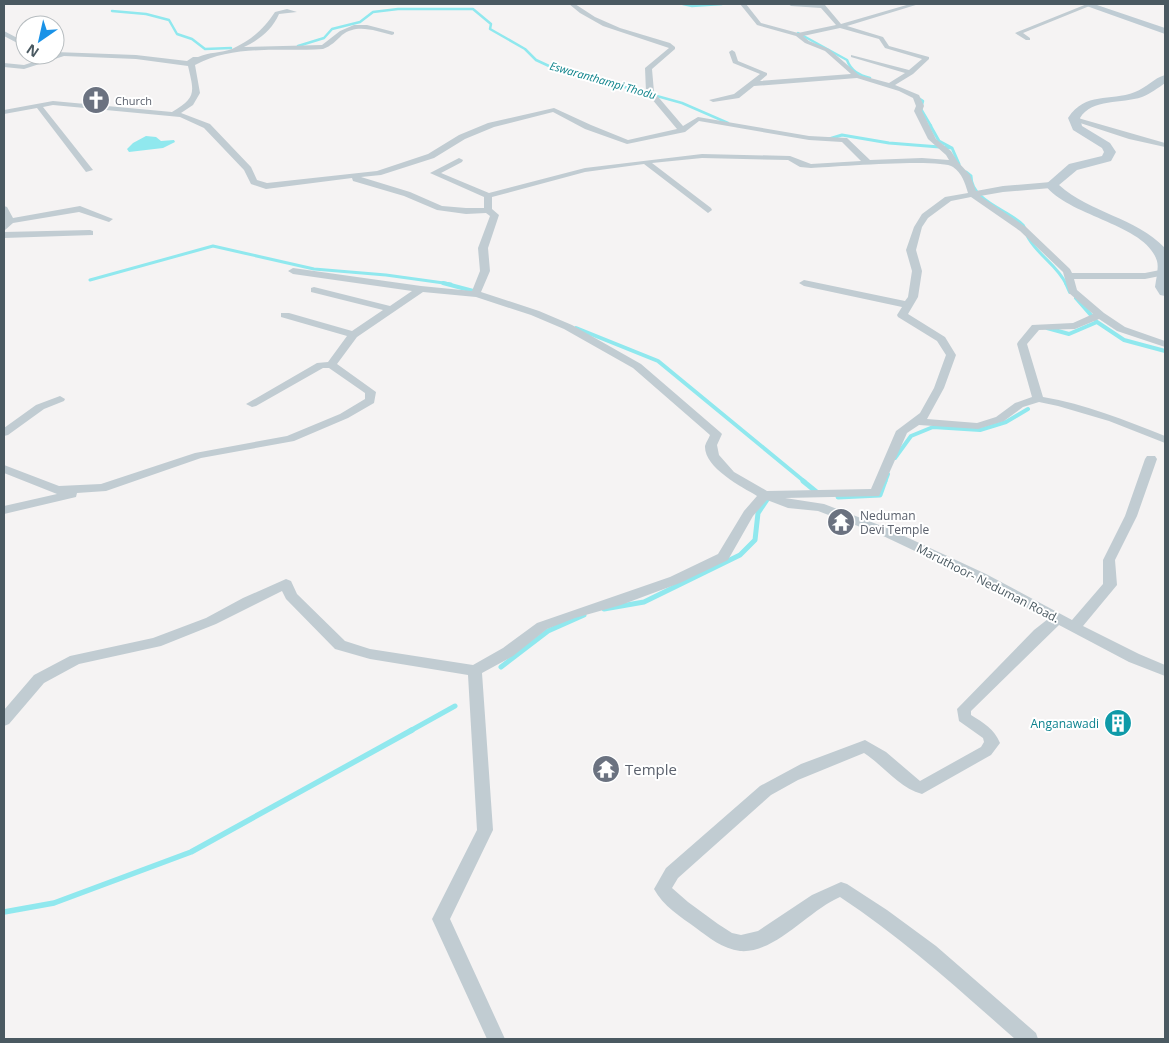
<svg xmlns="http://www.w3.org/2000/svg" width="1169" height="1043" font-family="'Open Sans',sans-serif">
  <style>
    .water { fill: #90e8ee }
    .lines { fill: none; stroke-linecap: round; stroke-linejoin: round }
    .stream-far4 { stroke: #90e8ee; stroke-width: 2.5 }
    .stream-far3 { stroke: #90e8ee; stroke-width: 3 }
    .stream-far2 { stroke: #90e8ee; stroke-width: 4 }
    .stream-far1 { stroke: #90e8ee; stroke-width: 5 }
    .stream { stroke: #90e8ee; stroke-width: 5.5 }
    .street { fill: #c1ccd2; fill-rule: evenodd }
    .secondary { fill: #bfccd4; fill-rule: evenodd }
    .labels { text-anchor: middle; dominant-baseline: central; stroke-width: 4; stroke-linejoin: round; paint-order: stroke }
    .far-water-label { font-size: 11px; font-style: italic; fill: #0c828a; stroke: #fff }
    .far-worship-label { font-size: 11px; fill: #5b616d; stroke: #fff; text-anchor: start }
    .worship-label { font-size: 12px; fill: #5b616d; stroke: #fff; text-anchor: start }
    .street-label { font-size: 12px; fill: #4a5961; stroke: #fff }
    .culture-label { font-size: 12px; fill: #0d838f; stroke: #fff; text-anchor: end }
    .near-worship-label { font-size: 15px; fill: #5b616d; stroke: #fff; text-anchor: start }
  </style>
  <rect width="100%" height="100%" fill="#f5f3f3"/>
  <!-- water -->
  <path class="water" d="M146,136l10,1 5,4 13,-1 1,2 -12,6 -34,4 -2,-3 6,-6z"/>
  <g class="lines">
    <!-- stream-far4 -->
    <path class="stream-far4" d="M683,4l9,2 30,-2
      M112,11l34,3 23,6 8,14 15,5 13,10 26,-1
      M798,33l49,27c4,11 12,15 23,18
      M298,46l26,-8 8,-9 28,-7 13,-10 25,-3h75l18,15 -1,5 35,20 11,11 13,6 133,37 46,20
      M917,97l6,4 -2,8 10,17"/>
    <!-- stream-far3 -->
    <path class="stream-far3" d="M930,125l9,16 13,7 7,16
      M829,139l13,-4 47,8 63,5
      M966,172l5,4c0,25 37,34 52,49 3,4 3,10 6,14 10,17 29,27 37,45
      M90,280l123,-34 101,23 72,6 65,9"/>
    <!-- stream-far2 -->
    <path class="stream-far2" d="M443,283l34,9
      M1066,283l4,9
      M1076,298l21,24
      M576,328l82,33 147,121
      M1047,328l22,6 28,-12 27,18 41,11
      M895,458l16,-22 22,-9 47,3 26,-8 22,-13
      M885,482l3,-8"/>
    <!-- stream-far1 -->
    <path class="stream-far1" d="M803,481l16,13
      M838,497l42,-2 5,-14
      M604,609l40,-7 96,-47 15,-15 3,-27 10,-15h3
      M501,667l47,-36 36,-16
      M410,731l45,-25"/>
    <!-- stream -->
    <path class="stream" d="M4,912l50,-9 137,-51 221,-122"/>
    <!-- street -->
    <path class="street" d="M569,4h6l20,13 25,11 50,15 5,4v2l-23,20 2,23 29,34 15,-9 111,19 38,2 23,22 52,-2 27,2 -3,-5 -18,-16 -14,-28 2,-5 -3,-8 -14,-7 -42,-13 -103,8 -15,12 -26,4 -4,-2 25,-6 26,-20 -27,-11 -4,-11 3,-2 3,2 3,9 29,12v2l-7,6 91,-7 -26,-23 -20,-8 -9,-7 -39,-11 -17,-21h6l15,19 37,10 38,-8 -15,-17 -30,-2 -3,-2 37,1 16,19 69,-20h9l-72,22 36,11 6,9 40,11v2l-16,15 -18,11 24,10 5,11 -2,5 14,28 15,12 7,11 12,13 6,16 27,-5 48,-4 4,3 -4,3 -48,4 -23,4 46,31 44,42 2,4h73l20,-4v6l-20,4h-71l3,11 27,23 21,14 40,14v6l-48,-16 -18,-12 -24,10 -36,1 -12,14 16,53c42,7 82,23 122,39v7l-56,-22 -51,-15 -19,-4 -16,5 -19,14 -26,8 -59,-4 -12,8 -28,63 -94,2 39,6 63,24 99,46 86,46 31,-36v-24l22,-44 20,-57 2,-3h8l2,3 -20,57 -22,44 2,25 -34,41 56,28 26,11v11l-36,-14 -70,-37 -88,86v4c13,8 23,14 29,28l-9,12 -69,39c-23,-6 -38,-28 -58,-41l-66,27 -27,15 -93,83 -6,10 16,14 30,22 14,9 9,2 17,-4 54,-36 29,-13 6,2 40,26 49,36 100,87 2,6h-23c-58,-51 -110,-99 -175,-142 -31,13 -65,57 -100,54 -17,-2 -32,-14 -44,-23 -15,-11 -33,-22 -42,-39l12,-21 94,-82 41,-22 64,-24 21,12 34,29 61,-34 3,-5 -1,-4 -24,-17 -2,-12 77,-79 14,-11 -72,-39 -97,-46 -61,-23 -30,-3 -21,-8 -14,16 -25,44 -48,23 -59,22 -46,13 -28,11 -34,27 -31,17 11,157 -43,89 55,120h-18l-55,-120 45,-89 -9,-155 -98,-16 -35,-10 -49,-50 -4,-8 -66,33 -55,22 -82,18 -35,19 -35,41 -5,2v-16l30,-35 36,-19 83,-18 53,-20 37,-20 43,-19 5,2 6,13 48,47 25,8 103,16 30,-17 34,-25 133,-46 48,-23 26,-43 13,-15c-15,-9 -53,-28 -52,-50 1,-4 4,-8 5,-11l-77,-67 -69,-39 -33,-14 -55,-18 -53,-5 -66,45 -20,27 39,28 -2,11 -26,15 -54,23 -93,17 -95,33 -29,2 -1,4 -72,17v-8l53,-12 -53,-21v-8l55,21 42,-2 94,-31 92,-17 53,-22 25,-15v-6l-36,-25h-6l-67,38 -4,1 -6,-3 71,-41 11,-1 19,-26 -66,-19v-4h8l63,18 31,-21 -72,-18v-4l3,-1 76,19 22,-15 -119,-17 -5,-3 5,-3 128,18 51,5 8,-20 -2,-23 12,-32 -4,-3 -20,1 -29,-4 -33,-14 -51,-15 -1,-3 -86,11 -15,-5 -7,-14 -40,-42 -24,-11 -127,-12 -10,2 50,63 -7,2 -49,-64 -33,6v-4l49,-9 119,11c25,-15 22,-20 16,-46l-52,-7 -72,-3 -40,13 -20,-2v-4l20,2 31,-10v-3l81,3 51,6 6,-4h5c11,-5 23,-4 34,-8 19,-9 31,-19 43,-37l12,-3 10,3 -18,2c-7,16 -20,26 -35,33l78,-2 18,-14 14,-6h13l27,7v2l-2,1c-16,-4 -35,-12 -50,0 -6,6 -11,11 -19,14 -43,3 -89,-5 -128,16l5,28 -7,12 -12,8 29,11 41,43 6,13 10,3 110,-12 51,-17 31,-19 29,-12 66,-15 37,17 37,15 49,-11 -31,-37 -1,-24 24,-20 -66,-22 -23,-13zM840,28l39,11 6,9 37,11 -13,11 -58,-15v2l54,16 -16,10 -30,-8 -30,-26 -20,-8 -6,-5zM553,112l32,17 42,15 58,-12 14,-11 110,19 33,2 19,19 -50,3 -21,-8 -88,-2 -117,14 -96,25 -48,-20 21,-11 1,-2 -4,-2 -29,15 54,24v11h-18l-24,-2 -32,-14 -49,-15 20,-2 53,-17 31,-19 29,-12zM702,158l86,2 12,7 11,1c22,-1 130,-10 142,-1 9,6 12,16 15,26l-23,4 -23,17 -8,13 -8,23 6,21 -4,26 -3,4 -101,-21 -5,3 5,3 98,21 -5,8 1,2 39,24 9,14 -12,33 -14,25 -24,18 -25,58 -104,2 -33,-19 -15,-17 -2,-10 5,-11 -2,-2 -79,-68 -69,-39 -33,-14 -58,-19 9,-21 -2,-23 11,-33 -7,-6v-12l93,-25 59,-8 64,49 4,-3 -1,-2 -59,-45zM971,197l49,34 43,41 6,21 24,21 -20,9 -41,2 -14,17 -1,2 15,53 -17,6 -19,14 -19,6 -50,-4 17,-31 12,-33 -11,-18 -37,-23 10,-17 4,-26 -6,-21 6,-23 6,-9 23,-17z
      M1087,4l5,1 -69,28 7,5v2h-4l-11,-7z
      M4,31l21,11v5l-21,-11z
      M1071,116l94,27v4l-36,-8 -58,-19z
      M4,206l3,1 6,11 67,-12 33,13 -4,3 -30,-10 -66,11 -8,7z
      M90,230l3,1v4l-89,3v-6z
      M60,396l5,3 -1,2 -20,8 -36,26 -4,1v-8l32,-23z"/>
    <!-- secondary -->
    <path class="secondary" d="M1081,4h13l71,24v6z
      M1165,75v8c-7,5 -15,11 -23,14 -20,7 -50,1 -62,21l2,8 28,17 6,9 -5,9 -34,9 -18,15c31,28 76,32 106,63v48l-5,-1 -5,-8c1,-8 4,-19 2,-26 -11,-37 -88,-44 -112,-76l24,-21 33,-8 2,-4 -2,-4 -29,-18 -5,-12c18,-27 41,-16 67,-26 11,-4 19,-14 30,-17z"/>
  </g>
  <!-- icons -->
  <defs>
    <g id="church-disc" transform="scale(1.4375)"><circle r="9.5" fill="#6b7280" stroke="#fff"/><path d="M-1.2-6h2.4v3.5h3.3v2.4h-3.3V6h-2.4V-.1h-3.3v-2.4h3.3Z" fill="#fff"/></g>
    <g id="temple-disc" transform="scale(1.4375)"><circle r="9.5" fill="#6b7280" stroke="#fff"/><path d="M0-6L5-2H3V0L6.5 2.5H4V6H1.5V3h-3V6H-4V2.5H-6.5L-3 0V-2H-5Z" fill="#fff"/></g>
    <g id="building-disc" transform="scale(1.4375)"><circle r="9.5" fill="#0f9aa8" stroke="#fff"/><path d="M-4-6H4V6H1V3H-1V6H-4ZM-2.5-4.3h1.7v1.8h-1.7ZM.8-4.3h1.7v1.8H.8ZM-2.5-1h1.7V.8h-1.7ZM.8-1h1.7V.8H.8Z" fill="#fff"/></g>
  </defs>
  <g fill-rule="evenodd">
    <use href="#church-disc" x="96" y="100"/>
    <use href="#temple-disc" x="841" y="522"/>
    <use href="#building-disc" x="1118" y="723"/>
    <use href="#temple-disc" x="606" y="769"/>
  </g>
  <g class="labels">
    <!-- far-water labels -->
    <g class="far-water-label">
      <text transform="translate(603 80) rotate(16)">Eswaranthampi Thodu</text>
    </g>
    <!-- far-worship labels -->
    <g class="far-worship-label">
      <text x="115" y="100">Church</text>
    </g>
    <!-- worship labels -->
    <g class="worship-label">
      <text x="860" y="515">Neduman<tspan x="860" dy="14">Devi Temple</tspan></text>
    </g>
    <!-- street labels -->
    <g class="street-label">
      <text transform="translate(988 583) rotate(27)">Maruthoor- Neduman Road.</text>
    </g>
    <!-- culture labels -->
    <g class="culture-label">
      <text x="1099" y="723">Anganawadi</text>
    </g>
    <!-- near-worship labels -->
    <g class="near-worship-label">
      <text x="625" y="769">Temple</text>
    </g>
  </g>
  <!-- border -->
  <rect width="1169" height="1043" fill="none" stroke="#4a5961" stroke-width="10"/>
  <!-- north arrow -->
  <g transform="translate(40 40) rotate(214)"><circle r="24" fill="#ffffff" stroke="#b7bdc0"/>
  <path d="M0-4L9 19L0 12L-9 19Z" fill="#1a92e7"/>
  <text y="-8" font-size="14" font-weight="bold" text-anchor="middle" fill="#4a5961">N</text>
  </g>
</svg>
